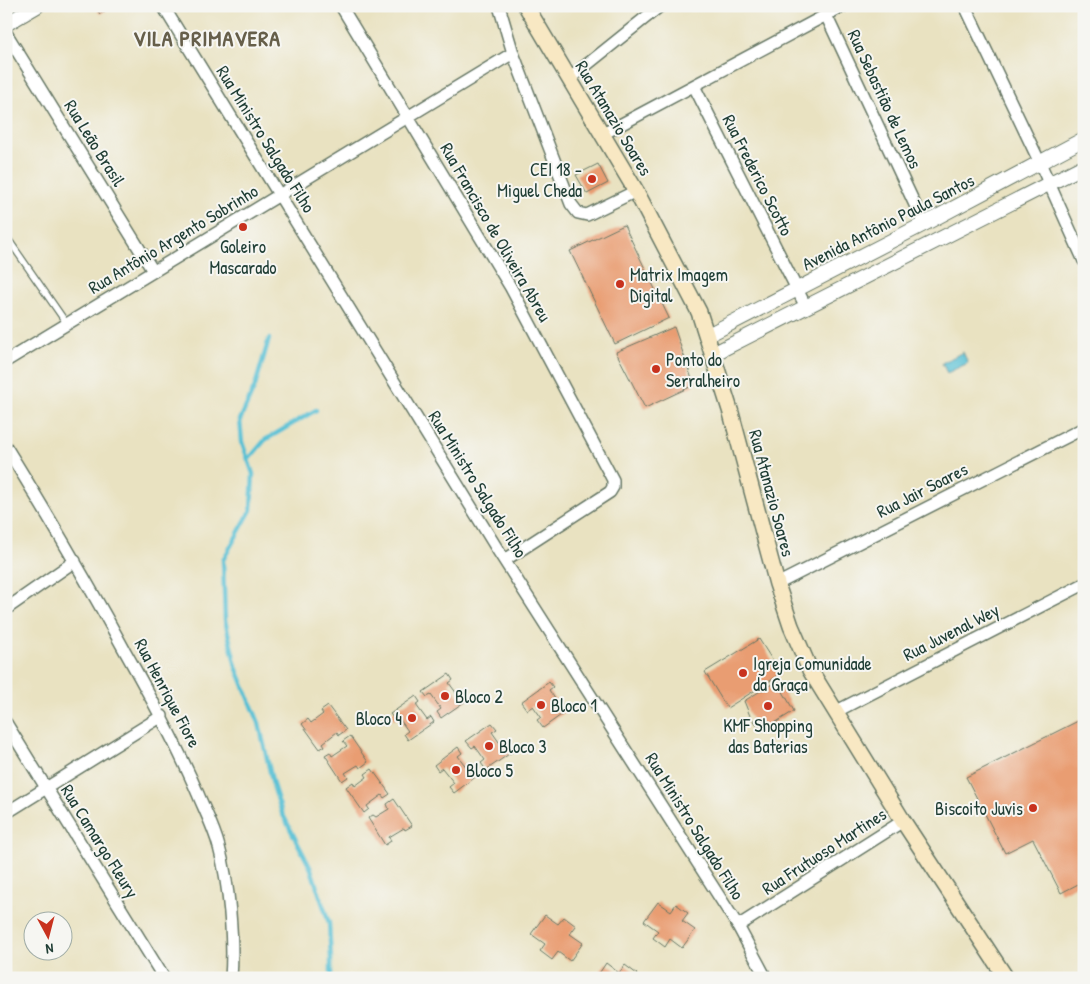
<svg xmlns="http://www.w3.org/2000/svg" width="1090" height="984" font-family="'Patrick Hand',sans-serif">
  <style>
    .water { fill: #57c0d4; stroke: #3b7e84 }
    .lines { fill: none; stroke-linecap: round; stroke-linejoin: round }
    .stream { stroke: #57c0d4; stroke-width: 4.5 }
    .building { fill: #e99d72 }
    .service-casing { stroke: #667765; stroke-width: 8 }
    .minor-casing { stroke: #667765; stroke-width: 14 }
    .tertiary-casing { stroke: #667765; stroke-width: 16 }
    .secondary-casing { stroke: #667765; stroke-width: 18 }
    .service { stroke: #fff; stroke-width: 5.5 }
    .minor { stroke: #fff; stroke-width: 11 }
    .tertiary { stroke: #fff; stroke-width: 14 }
    .secondary { stroke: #f8e8c3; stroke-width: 15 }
    .poi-dot { fill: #c8321e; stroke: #f6f6f2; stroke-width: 2 }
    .labels { text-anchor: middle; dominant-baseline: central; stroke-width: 4; stroke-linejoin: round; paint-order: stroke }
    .street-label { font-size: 18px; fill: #1f3d34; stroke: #f6f6f2 }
    .poi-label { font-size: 18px; fill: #1f3d34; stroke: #f6f6f2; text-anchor: start }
    .district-label { font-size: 22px; font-weight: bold; letter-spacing: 1px; fill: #665f4a; stroke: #f6f6f2 }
  </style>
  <rect width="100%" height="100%" fill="#f6f6f2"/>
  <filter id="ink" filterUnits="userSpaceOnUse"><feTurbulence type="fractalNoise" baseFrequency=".02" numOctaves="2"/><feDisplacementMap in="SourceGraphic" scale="10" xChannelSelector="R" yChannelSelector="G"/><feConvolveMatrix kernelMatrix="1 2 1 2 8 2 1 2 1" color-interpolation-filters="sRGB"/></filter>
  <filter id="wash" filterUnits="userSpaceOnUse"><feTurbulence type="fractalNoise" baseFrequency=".0096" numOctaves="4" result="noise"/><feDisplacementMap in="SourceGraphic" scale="20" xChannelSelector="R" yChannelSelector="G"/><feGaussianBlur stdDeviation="1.12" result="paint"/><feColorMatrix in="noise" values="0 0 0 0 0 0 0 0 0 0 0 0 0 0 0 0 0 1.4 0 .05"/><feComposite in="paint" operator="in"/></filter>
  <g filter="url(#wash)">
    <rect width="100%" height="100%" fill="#e9e2c1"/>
    <!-- water -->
    <path class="water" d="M963,352l5,11 -21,10 -5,-10z"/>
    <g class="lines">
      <!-- stream -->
      <path class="stream" d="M269,339l-14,47 -15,34 2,22 11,32 -2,36 -28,50 2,60 11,47 23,56 14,62 9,28 29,56 18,54 2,36v19
        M248,460l17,-20 51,-30"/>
    </g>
    <g id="blocks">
      <!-- building -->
      <path class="building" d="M95,6h17l-12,8z
        M598,164l10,19 -21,11 -11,-19z
        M624,225l45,93 -54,26 -45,-93z
        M674,327l20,58 -49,23 -29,-56z
        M759,639l22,35 -54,34 -22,-36z
        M449,674l4,6 -4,3 11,15 4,-3 3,5 -26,18 -4,-6 4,-3 -10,-14 -4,2 -4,-5z
        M777,681l17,30 -32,20 -12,-15 -6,-15z
        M549,682l4,5 -4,3 11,16 4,-2 4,6 -25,18 -6,-8 4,-3 -8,-11 -6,4 -6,-8z
        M416,696l4,6 -4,3 11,15 4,-3 3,5 -26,18 -4,-6 4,-3 -10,-14 -4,2 -4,-5z
        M328,706l18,24 -7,5 -2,-3 -14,11 2,3 -5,3 -18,-25 6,-5 3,4 12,-9 -2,-3z
        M1084,718v168l-2,-4 -21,11 -28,-54 -28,14 -39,-76z
        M492,723l5,6 -5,3 12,17 4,-3 4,6 -26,18 -5,-7 4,-3 -10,-14 -3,2 -6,-7z
        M350,736l18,26 -8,6 -2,-3 -13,8 3,4 -6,4 -17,-26 5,-3 2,4 15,-10 -4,-5z
        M458,747l4,6 -4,3 12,16 4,-2 4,5 -24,18 -5,-6 5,-4 -12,-15 -4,3 -4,-6z
        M372,769l18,25 -6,4 -2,-3 -15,11 2,3 -5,4 -18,-26 7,-5 2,4 12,-9 -2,-3z
        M394,799l18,27 -7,4 -1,-2 -15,9 2,4 -6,4 -17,-27 5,-3 3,2 13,-8 -2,-5z
        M658,902l13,9 5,-7 12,9 -6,8 13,9 -13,18 -12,-9 -5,8 -12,-9 5,-7 -14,-10z
        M545,915l13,9 6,-7 12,9 -6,8 13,9 -13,18 -12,-9 -6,8 -12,-9 5,-7 -14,-10z
        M606,963l13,10 6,-8 12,9 -3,4h-38z"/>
    </g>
  </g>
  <g filter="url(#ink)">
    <use href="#blocks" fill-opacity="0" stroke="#667765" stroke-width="1"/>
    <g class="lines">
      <!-- service casing -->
      <g class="service-casing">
        <path id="service" d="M6,236l61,88"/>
      </g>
      <!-- minor casing -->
      <g class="minor-casing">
        <path id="minor" d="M163,6l336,546 239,374 28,52
          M341,6l170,282 102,192v7l-3,5 -105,68
          M499,6l14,47 58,151 7,9 9,2 49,-24
          M965,6l75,157 44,98
          M826,15l98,209
          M6,33l147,238
          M569,79l91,-73
          M694,86l112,221
          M603,134l240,-128
          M6,361l507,-308
          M6,447c42,68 82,136 120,206 26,46 51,92 72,141 7,17 16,34 21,53 10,36 15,93 12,131
          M777,584l307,-156
          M6,609l69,-48
          M835,712l249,-128
          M6,723l158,255
          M6,813l156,-97
          M738,926l165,-105"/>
      </g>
      <!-- tertiary casing -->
      <g class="tertiary-casing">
        <path id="tertiary" d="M6,24l31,-18
          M708,335l216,-111 160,-85
          M713,354l371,-188"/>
      </g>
      <!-- secondary casing -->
      <g class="secondary-casing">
        <path id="secondary" d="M526,6l110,185 63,121 32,101 46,171 14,42 19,44 93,151 103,157"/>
      </g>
      <!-- service -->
      <use href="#service" class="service"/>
      <!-- minor -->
      <use href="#minor" class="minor"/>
      <!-- tertiary -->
      <use href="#tertiary" class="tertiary"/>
      <!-- secondary -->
      <use href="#secondary" class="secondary"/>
    </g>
  </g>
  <!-- markers -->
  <g class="poi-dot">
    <circle cx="592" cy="179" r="5"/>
    <circle cx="243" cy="227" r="5"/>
    <circle cx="620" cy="284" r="5"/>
    <circle cx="656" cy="369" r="5"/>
    <circle cx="743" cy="673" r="5"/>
    <circle cx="445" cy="696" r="5"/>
    <circle cx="541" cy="705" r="5"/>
    <circle cx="768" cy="706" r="5"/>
    <circle cx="412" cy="718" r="5"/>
    <circle cx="489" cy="746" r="5"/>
    <circle cx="456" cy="770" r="5"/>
    <circle cx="1033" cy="808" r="5"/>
  </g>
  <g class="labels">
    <!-- street labels -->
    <g class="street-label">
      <text transform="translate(885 99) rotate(65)">Rua Sebastião de Lemos</text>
      <text transform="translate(614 118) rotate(59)">Rua Atanazio Soares</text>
      <text transform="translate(266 139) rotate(58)">Rua Ministro Salgado Filho</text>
      <text transform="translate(95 143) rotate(58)">Rua Leão Brasil</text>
      <text transform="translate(758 175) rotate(63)">Rua Frederico Scotto</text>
      <text transform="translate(888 222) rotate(-27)">Avenida Antônio Paula Santos</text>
      <text transform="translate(496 232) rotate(60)">Rua Francisco de Oliveira Abreu</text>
      <text transform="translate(173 239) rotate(-31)">Rua Antônio Argento Sobrinho</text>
      <text transform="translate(478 484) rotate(58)">Rua Ministro Salgado Filho</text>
      <text transform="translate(922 490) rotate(-27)">Rua Jair Soares</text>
      <text transform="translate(772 493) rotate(75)">Rua Atanazio Soares</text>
      <text transform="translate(951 632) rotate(-27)">Rua Juvenal Wey</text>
      <text transform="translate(168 693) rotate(62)">Rua Henrique Fiore</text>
      <text transform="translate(695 826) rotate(58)">Rua Ministro Salgado Filho</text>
      <text transform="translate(100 841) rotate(58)">Rua Camargo Fleury</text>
      <text transform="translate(824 851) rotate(-33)">Rua Frutuoso Martines</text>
    </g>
    <!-- poi labels -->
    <g class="poi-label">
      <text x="582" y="169" text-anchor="end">CEI 18 -<tspan x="582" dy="21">Miguel Cheda</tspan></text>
      <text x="243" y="246" text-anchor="middle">Goleiro<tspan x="243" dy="21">Mascarado</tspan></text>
      <text x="630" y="274">Matrix Imagem<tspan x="630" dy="21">Digital</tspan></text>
      <text x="666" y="359">Ponto do<tspan x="666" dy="21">Serralheiro</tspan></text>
      <text x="753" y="663">Igreja Comunidade<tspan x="753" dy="21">da Graça</tspan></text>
      <text x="455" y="696">Bloco 2</text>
      <text x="551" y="705">Bloco 1</text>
      <text x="402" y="718" text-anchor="end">Bloco 4</text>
      <text x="768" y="725" text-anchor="middle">KMF Shopping<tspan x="768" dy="21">das Baterias</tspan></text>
      <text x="499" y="746">Bloco 3</text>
      <text x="466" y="770">Bloco 5</text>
      <text x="1023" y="808" text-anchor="end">Biscoito Juvis</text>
    </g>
    <!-- district labels -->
    <g class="district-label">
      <text x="207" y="38">VILA PRIMAVERA</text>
    </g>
  </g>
  <!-- margin -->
  <rect width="1090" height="984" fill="none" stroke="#f6f6f2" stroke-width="25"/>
  <!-- north arrow -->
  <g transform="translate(48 936) rotate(173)"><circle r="24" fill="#f6f6f2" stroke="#a0aca6"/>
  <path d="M0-4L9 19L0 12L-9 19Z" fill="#c8321e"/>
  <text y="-8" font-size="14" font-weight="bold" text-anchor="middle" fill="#1f3d34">N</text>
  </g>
</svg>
